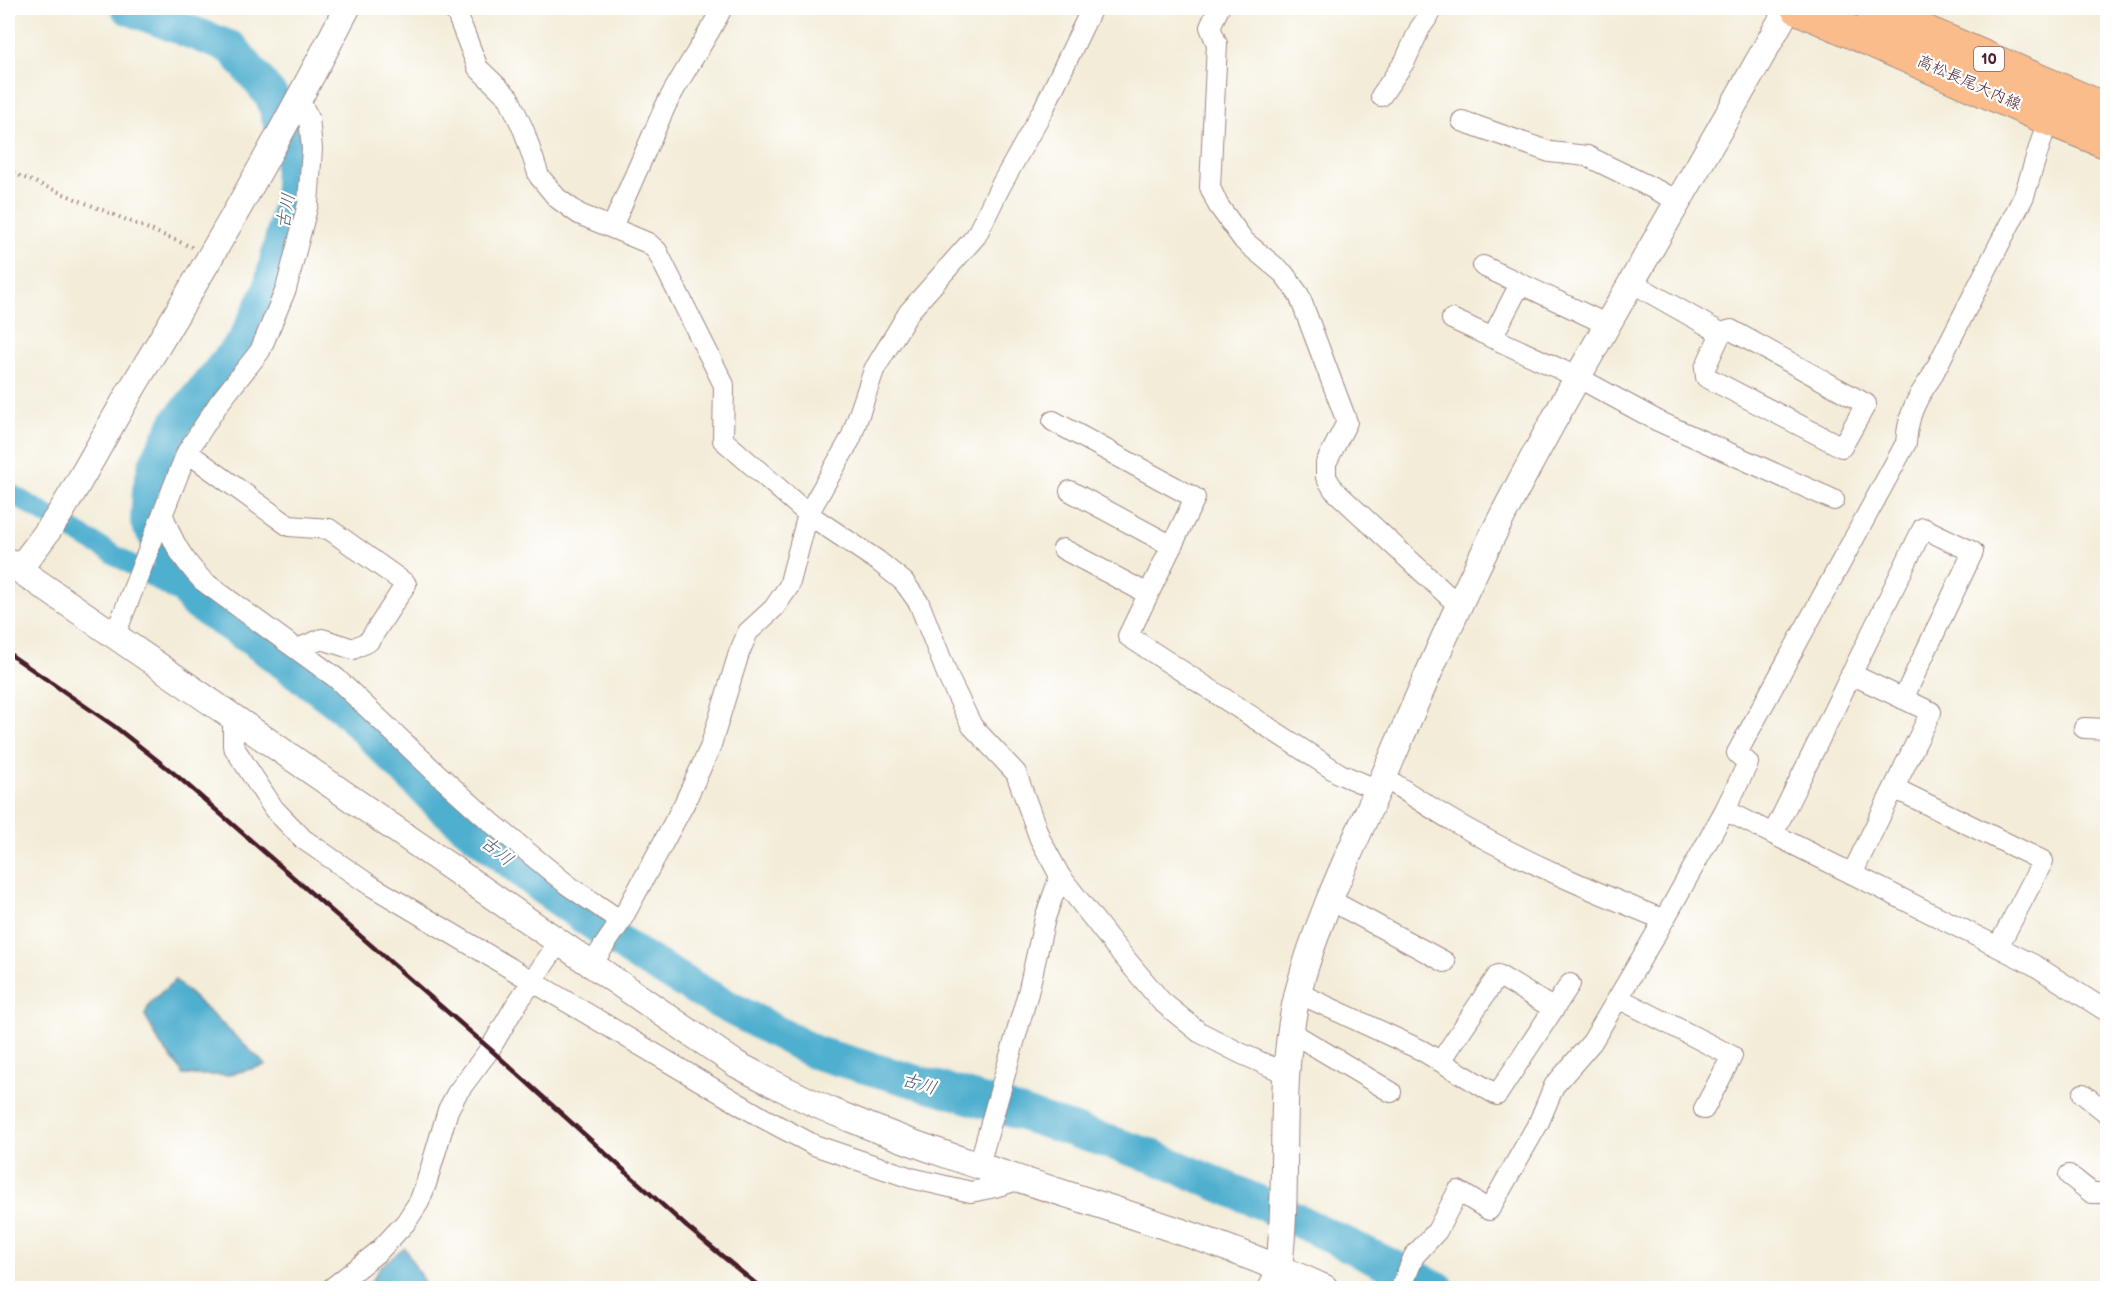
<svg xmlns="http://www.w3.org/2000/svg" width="2115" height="1296" font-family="'Balsamiq Sans','Klee One',sans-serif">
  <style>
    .water { fill: #50afcf; stroke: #4d677d; stroke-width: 1.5 }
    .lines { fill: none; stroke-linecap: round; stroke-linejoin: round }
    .canal { stroke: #50afcf; stroke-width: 20 }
    .river { stroke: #50afcf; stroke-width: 34 }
    .minor-casing { stroke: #9e8682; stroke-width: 22 }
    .tertiary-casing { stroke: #9e8682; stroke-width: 28 }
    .primary-casing { stroke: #9e8682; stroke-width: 34 }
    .path { stroke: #9e8682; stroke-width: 4; stroke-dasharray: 1.5 4.5; stroke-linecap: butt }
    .minor { stroke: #fff; stroke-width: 20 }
    .tertiary { stroke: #fff; stroke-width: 26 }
    .primary { stroke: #f9bc8a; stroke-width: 32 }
    .rail { stroke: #4a1f2b; stroke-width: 4.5 }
    .labels { text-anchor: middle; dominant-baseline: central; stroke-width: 4.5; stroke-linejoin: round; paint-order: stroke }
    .shield { fill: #fff; stroke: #80626b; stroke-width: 1.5 }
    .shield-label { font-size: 15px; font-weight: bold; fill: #4a1f2b }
    .street-label { font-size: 16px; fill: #4a1f2b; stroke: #fff }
    .water-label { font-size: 18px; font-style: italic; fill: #4c596d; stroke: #fff }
  </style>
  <rect width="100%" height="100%" fill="#fff"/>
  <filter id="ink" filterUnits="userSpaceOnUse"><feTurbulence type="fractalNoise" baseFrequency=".0167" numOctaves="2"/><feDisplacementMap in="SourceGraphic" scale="12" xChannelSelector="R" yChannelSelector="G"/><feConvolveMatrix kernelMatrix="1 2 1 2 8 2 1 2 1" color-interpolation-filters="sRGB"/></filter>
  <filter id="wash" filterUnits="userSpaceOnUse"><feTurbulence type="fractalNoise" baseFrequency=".008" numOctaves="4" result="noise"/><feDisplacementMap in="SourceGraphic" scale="24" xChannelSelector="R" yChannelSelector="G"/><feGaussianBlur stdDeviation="1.35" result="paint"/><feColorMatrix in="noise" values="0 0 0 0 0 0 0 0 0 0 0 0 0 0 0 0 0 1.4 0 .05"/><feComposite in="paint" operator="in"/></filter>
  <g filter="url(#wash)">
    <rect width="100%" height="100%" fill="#f3ecd8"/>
    <!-- water -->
    <path class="water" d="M175,980l91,85 -39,10h-44l-2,-5 -21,-26 -15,-29 5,-12z
      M405,1248l22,40h-60l14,-22z"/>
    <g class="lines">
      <!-- canal -->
      <path class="canal" d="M8,492l186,110"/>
      <!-- river -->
      <path class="river" d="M128,8l104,40 40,49 19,61v40l-22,94 -25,49 -67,81 -22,43 -6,25 -2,32 47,80 62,40 86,64 98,99 107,86 94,66 74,43 101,53 147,42 189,61 107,46 179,86"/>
    </g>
  </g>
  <g filter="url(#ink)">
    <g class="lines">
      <!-- minor casing -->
      <g class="minor-casing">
        <path id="minor" d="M451,8l6,6 21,54 31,30 15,33 15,45 18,22 22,16 69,29 9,8 67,134 -1,55 85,74 70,47 26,21 15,21 30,76 23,47 44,47 24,66 20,37 54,69 47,56 38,31 41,21 45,20
          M1219,8l-9,19 7,17 -7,143 8,18 26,36 40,33 15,21 48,127 -21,41v14l8,13 124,115
          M1381,96l24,-35 15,-33 14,-20
          M1462,121l88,31 37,4 92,45
          M612,227l53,-120c17,-34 40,-65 57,-99
          M1483,266l125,59
          M1631,282l90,51 10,-3 135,74 -24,43 -136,-70 -1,-9 16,-35
          M1452,319l127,59 79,43 176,79
          M1492,338l28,-54
          M1053,421l142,77 -67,138 212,138 38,16
          M187,452l102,74 40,3 77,55 -37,57 -16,8 -31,-10 -25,10
          M1070,491l102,55
          M163,515c10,28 19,44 40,66l133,97 97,92 59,53 77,63 52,35
          M1063,549l85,45
          M115,635l72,-183 32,-49 41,-52 26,-62 22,-85 4,-55 -3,-31 -10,-18
          M1851,674l80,38 -79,162
          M233,717v29l41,63 29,30 67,46 393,233 51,27 97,33 60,14 24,-5 26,-8
          M2084,728l24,1
          M1384,777c23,15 45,30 69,44 67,39 140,70 211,99
          M1894,788l149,73 -45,86
          M1725,810l309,155 74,47
          M1773,834l150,-306 50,24 -70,147
          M1330,900l115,62
          M591,965l30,-44 63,-117 26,-56 29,-95 9,-21 26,-24 15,-22 19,-72 43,-76 23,-68 35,-58 67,-76 24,-49 43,-77 49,-102
          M1298,993l123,57 76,45 73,-111
          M1618,998l114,58 -28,53
          M1291,1032l100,60
          M1441,1061l57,-86 56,34
          M2083,1094l25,20
          M979,1165l49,-172 17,-75 15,-42
          M2069,1175l23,18h16
          M332,1288l47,-37 27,-29 13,-20 7,-18 22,-74 9,-17 33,-44 24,-41 45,-66
          M1268,1288l11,-20
          M1401,1288l13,-32 23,-25 21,-40 31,19 50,-88 15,-36 38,-44 72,-122 61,-110 23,-47 -11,-10 169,-310c2,-27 9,-43 25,-65l93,-182 24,-77"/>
      </g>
      <!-- tertiary casing -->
      <g class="tertiary-casing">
        <path id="tertiary" d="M8,562l728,502c36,19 72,38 110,53 157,65 325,101 479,171
          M19,569c17,-22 34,-43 48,-67 24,-40 46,-82 70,-122 74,-122 145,-246 210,-372
          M1279,1268c11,-92 -3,-185 19,-276 21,-80 60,-156 93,-232 39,-91 78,-182 125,-270 86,-163 183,-320 272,-482"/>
      </g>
      <!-- primary casing -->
      <g class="primary-casing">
        <path id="primary" d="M1797,8l251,111 60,24
          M1871,8l237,102"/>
      </g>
      <!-- path -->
      <path class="path" d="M8,171l184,76"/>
      <!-- minor -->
      <use href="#minor" class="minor"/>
      <!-- tertiary -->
      <use href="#tertiary" class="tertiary"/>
      <!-- primary -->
      <use href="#primary" class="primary"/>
      <!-- rail -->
      <path class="rail" d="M8,653l106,73 62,49 314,274 197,178 74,61"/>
    </g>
  </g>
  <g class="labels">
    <!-- shield labels -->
    <rect class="shield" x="1974" y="47" width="30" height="24" rx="4.5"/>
    <g class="shield-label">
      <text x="1989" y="59">10</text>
    </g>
    <!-- street labels -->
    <g class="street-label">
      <text transform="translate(1969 83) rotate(24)">高松長尾大内線</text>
    </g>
    <!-- water labels -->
    <g class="water-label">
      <text transform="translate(286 211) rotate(-80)">古川</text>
      <text transform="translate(497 851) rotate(39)">古川</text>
      <text transform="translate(919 1084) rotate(17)">古川</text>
    </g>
  </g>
  <!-- margin -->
  <rect width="2115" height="1296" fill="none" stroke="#fff" stroke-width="30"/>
</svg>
